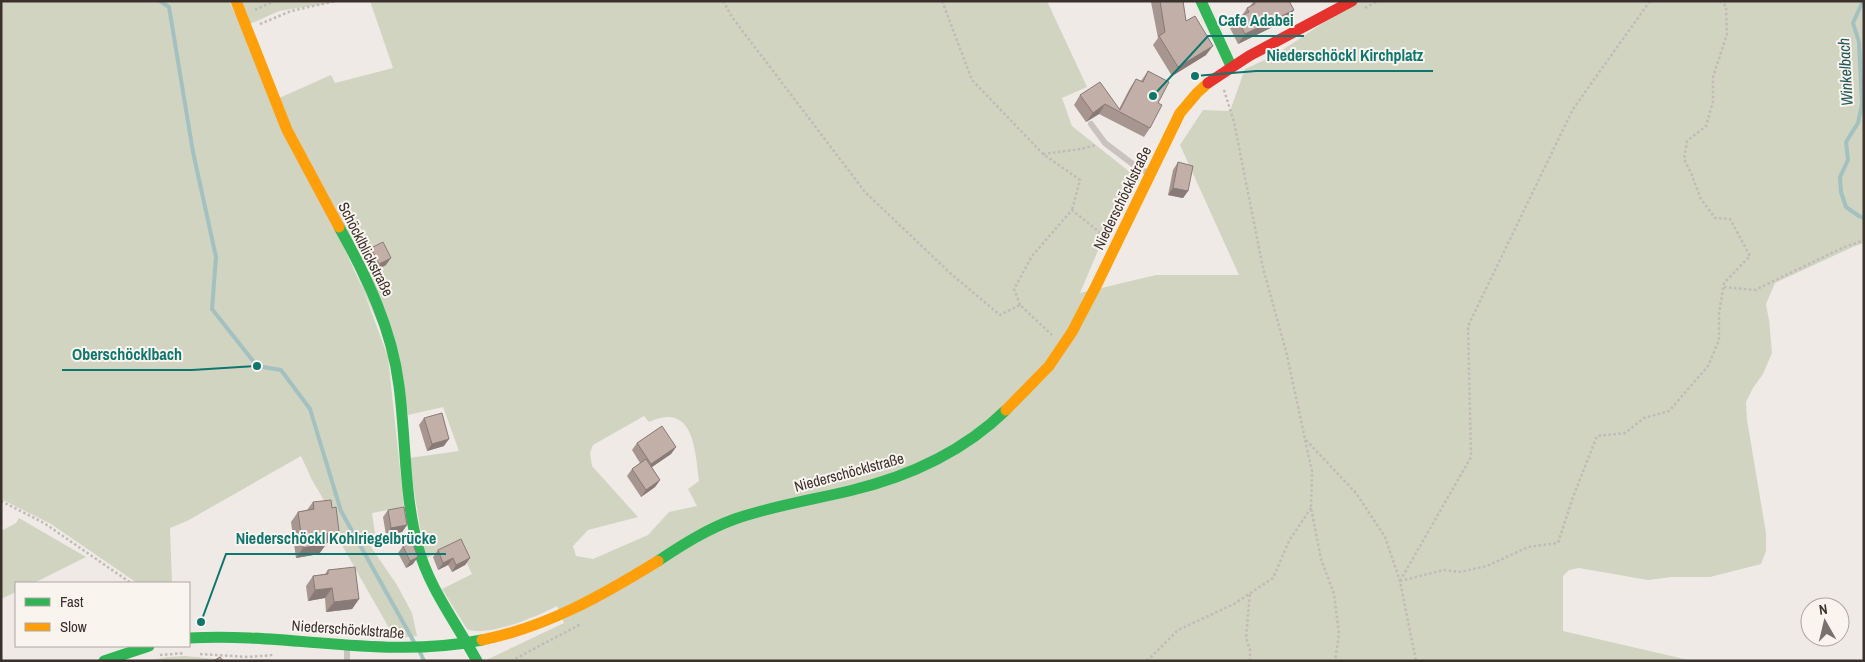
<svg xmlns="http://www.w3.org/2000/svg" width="1865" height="662" font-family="'Archivo Narrow',sans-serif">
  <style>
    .green { fill: #d1d4c1; fill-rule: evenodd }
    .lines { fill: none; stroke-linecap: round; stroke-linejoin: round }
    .stream { stroke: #a3c1c0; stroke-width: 4 }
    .path { stroke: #c1bbb7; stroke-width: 2.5; stroke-dasharray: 2.5 2.5; stroke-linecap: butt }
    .lane { stroke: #c9c3be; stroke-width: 6 }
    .fast { stroke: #30b455; stroke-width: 11 }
    .slow { stroke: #ff9f0a; stroke-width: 11 }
    .jam { stroke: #e5322d; stroke-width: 11 }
    .wall { fill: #a79690 }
    .shaded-wall { fill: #887a76 }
    .building { fill: #c2afa8; stroke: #887a76 }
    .labels { text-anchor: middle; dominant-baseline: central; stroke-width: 4; stroke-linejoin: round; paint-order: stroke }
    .street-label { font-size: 15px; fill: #3a302c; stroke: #faf4ef }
    .water-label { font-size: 16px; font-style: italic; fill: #23595a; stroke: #faf4ef }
    .leader { fill: none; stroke: #0f766e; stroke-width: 2 }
    .callout-dot { fill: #0f766e; stroke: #faf4ef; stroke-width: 2 }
    .callout-label { font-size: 16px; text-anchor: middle; font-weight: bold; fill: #0f766e; stroke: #faf4ef; stroke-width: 4; stroke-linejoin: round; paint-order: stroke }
  </style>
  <rect width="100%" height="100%" fill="#efeae6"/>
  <!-- green -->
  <path class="green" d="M1,1h228l126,267 33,89 16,150 -32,6 3,20 -4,14 26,38 15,28 5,23 -25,3 -3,-11 -50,-88 -3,-8 1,-10 -25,-42 -11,-24 -114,65 -17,7 2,55h-35l-86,-59 -50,-25z
    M240,1h103l-64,10 -29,13z
    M370,1h677l40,86 -25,11 10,28 59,47 -51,120 76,-18h83l-59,-130 23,-35 27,1 15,-42 30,-14 81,-54h508v242l-9,3 -80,37 -9,21 3,16 3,33 -9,21 -10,14 -7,14 1,18 19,113v18l-5,13 -51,13h-38l-24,3 -69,-12 -10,2 -6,6v55l130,30h-1209l80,-38 -7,-17c-19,10 -70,32 -90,23l-25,-40 30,-15 -15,-31 -32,16 -16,-101 50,-7 -16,-44 -35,8 -7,-41 -124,-275 54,-24 4,8 58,-15zM644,416l5,6c45,-21 46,28 50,59l-11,8 9,17 -28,6 -21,23 -55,24 -17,-3 -3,-10 15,-16 50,-13 -46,-51 -2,-13 3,-8z
    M19,518l67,39 -52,26h-18v9l-15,7v-68l15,-8z
    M185,656l41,4 44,-1 1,2h-126l23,-4z"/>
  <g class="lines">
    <!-- stream -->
    <path class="stream" d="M160,1l9,6 24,145 23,105 -4,52 45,57 24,4 29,39 31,102 73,131
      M1863,1l-10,22 6,19 3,62 -4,19 -12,19 2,18 -8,17 1,15 5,15 13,9 5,2
      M420,652l4,9"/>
    <!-- path -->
    <path class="path" d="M723,1l9,16 133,175 85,81 50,42 20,-10 32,30
      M942,1l30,79 71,74 37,26 -8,30
      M1365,8l13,-7
      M255,10l19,-9
      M260,24l31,-13 45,-10
      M1224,90l10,32 29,146 23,83 19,88 51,54 29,44 15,44 16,80
      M1043,154l38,-5 15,-4
      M1724,287l31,3 87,-42 22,-8
      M1020,305l-6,-16 18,-33 40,-46 32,26
      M1305,440l7,31 -1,37 10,51 13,35 5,40 -4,27
      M1,501l43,22 87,60
      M1400,581l44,-11 16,2 27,-6 41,-19 30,-4 15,-46 24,-61 28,-3 19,-15 25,-7 39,-45 11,-26v-26l5,-31 26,-27 -20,-37 -15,-1 -14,-19 -10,-26 -7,-14 3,-18 19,-15 7,-25v-24l14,-43 -1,-28 -6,-5
      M1400,581l71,-124 -3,-131 105,-217 77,-108
      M200,654l48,3 26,-2
      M160,655l25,-2
      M511,661l70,-37
      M1147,661l31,-31 56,-26 39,-26 16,-37 22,-33
      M1250,661v-11l-4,-12 4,-45"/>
    <!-- lane -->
    <path class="lane" d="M1091,124l14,19 29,22 16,9
      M347,659v-12"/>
    <!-- fast -->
    <path class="fast" d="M1201,1l30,65
      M339,227c28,50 53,102 60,159 7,53 5,109 19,161 11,41 39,77 59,114
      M658,561c24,-16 49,-32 77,-42 37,-13 76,-19 114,-28 59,-14 114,-39 157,-81
      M189,638c98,-6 195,22 293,2
      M104,661l45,-15"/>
    <!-- slow -->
    <path class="slow" d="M236,1l51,129 52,97
      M1006,410l43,-44 23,-34 24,-46 84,-173 17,-20 11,-10
      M482,640c65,-13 121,-45 176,-79"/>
    <!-- jam -->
    <path class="jam" d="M1208,83l41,-27 103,-55"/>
  </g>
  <!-- wall -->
  <path class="wall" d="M1152,1h31l3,20 20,34 -34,21 -19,-31 5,-7 -7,-36z
    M1254,1l40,9 -7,10 -49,24 -8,-16 7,-10 4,-1 6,-9 3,-2z
    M1148,71l10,32 -8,25 -6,9 -45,-23 -13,8 -12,-17 6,-10 39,14 11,-21 6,-9 5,2z
    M1178,162l10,29 -5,7 -15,-3 5,-25z
    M371,248l15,17 -12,6 -8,-16z
    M424,418l20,28 -17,5 -8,-26z
    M637,443l39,4 -5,7 -19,13 8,13 -5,7 -14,10 -14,-21 5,-7 8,-6 -8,-13z
    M313,502l19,40 -5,1 -8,11 -23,4 -5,-36 7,-10 9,-2z
    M388,510l19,15 -5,7 -16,3 -3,-18z
    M403,546l10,18 -7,4 -8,-15z
    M438,550l32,8 -5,7 -13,7 -4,-7 -10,5 -5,-13z
    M328,570l31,29 -7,10 -26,3 -1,-14 -17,3 -2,-15 7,-10 12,-2z"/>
  <!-- shaded-wall -->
  <path class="shaded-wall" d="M1294,10l-7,10 -49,24 7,-10z
    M1213,46l-7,9 -34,21 6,-9z
    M1105,104l-6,10 -13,8 7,-9z
    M1173,188l15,3 -5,7 -15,-3z
    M391,258l-5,7 -12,6 5,-7z
    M449,439l-5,7 -17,5 5,-7z
    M676,447l-5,7 -25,17 5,-7z
    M660,480l-5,7 -14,10 5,-7z
    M407,525l-5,7 -16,3 5,-7z
    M339,531l-7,11 -13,2 7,-10z
    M327,543l-8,11 -23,4 7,-10z
    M418,557l-5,7 -7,4 4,-7z
    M453,558l-5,7 -10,5 5,-7z
    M470,558l-5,7 -13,7 4,-7z
    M332,588l-7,10 -17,3 7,-11z
    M359,599l-7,10 -26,3 8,-10z"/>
  <!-- building -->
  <path class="building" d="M1160,1h23l3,20 9,-5 18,30 -35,21 -19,-31 6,-4z
    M1254,1h35l5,9 -49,24 -8,-16 12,-6 -2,-4 8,-4z
    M1148,71l21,11 -11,21 4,2 -12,23 -45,-24 -12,9 -13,-18 20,-13 20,28 16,-31 7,3z
    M1178,162l15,4 -5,25 -15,-3z
    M383,242l8,16 -12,6 -8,-16z
    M442,413l7,26 -17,5 -8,-26z
    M662,426l14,21 -25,17 -14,-21z
    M646,459l14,21 -14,10 -14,-21z
    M331,500l1,8 4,-1 3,24 -13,3 1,9 -24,5 -5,-36 16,-3 -1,-7z
    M404,507l3,18 -16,3 -3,-18z
    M461,539l9,19 -14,7 -3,-7 -10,5 -5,-13z
    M412,542l6,15 -8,4 -7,-15z
    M355,567l4,32 -25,3 -2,-14 -17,2 -2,-14 15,-2v-4z
    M220,657l3,4h-10z"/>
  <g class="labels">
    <!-- street labels -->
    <g class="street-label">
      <text transform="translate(1122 198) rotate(-64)">Niederschöcklstraße</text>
      <text transform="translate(366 249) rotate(63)">Schöcklblickstraße</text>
      <text transform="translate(849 472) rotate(-15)">Niederschöcklstraße</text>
      <text transform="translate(348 629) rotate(4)">Niederschöcklstraße</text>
    </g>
    <!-- water labels -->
    <g class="water-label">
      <text transform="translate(1845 72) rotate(-93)">Winkelbach</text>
    </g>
  </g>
  <!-- callouts -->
  <path class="leader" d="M1153 96L1208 36H1304M1195 76L1256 71H1433M257 366L192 370H62M201 622L226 554H446"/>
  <g class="callout-dot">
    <circle cx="1153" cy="96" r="5"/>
    <circle cx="1195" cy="76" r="5"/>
    <circle cx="257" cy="366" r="5"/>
    <circle cx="201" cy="622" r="5"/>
  </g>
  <g class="callout-label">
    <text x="1256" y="26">Cafe Adabei</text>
    <text x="1345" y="61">Niederschöckl Kirchplatz</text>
    <text x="127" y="360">Oberschöcklbach</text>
    <text x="336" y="544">Niederschöckl Kohlriegelbrücke</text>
  </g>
  <!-- border -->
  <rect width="1865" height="662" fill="none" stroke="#3a302c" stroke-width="5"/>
  <!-- legend -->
  <rect x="15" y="582" width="175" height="65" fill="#faf4ef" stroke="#ada6a1"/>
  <rect x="25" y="598" width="25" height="8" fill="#30b455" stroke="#ada6a1"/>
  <text x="60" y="607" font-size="15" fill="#3a302c">Fast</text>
  <rect x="25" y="623" width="25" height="8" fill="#ff9f0a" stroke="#ada6a1"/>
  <text x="60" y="632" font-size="15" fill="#3a302c">Slow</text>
  <!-- north arrow -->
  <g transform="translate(1825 622) rotate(352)"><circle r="24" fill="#faf4ef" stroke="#ada6a1"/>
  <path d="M0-4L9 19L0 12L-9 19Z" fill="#79716d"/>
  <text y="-8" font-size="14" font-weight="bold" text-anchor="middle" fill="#3a302c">N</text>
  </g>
</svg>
